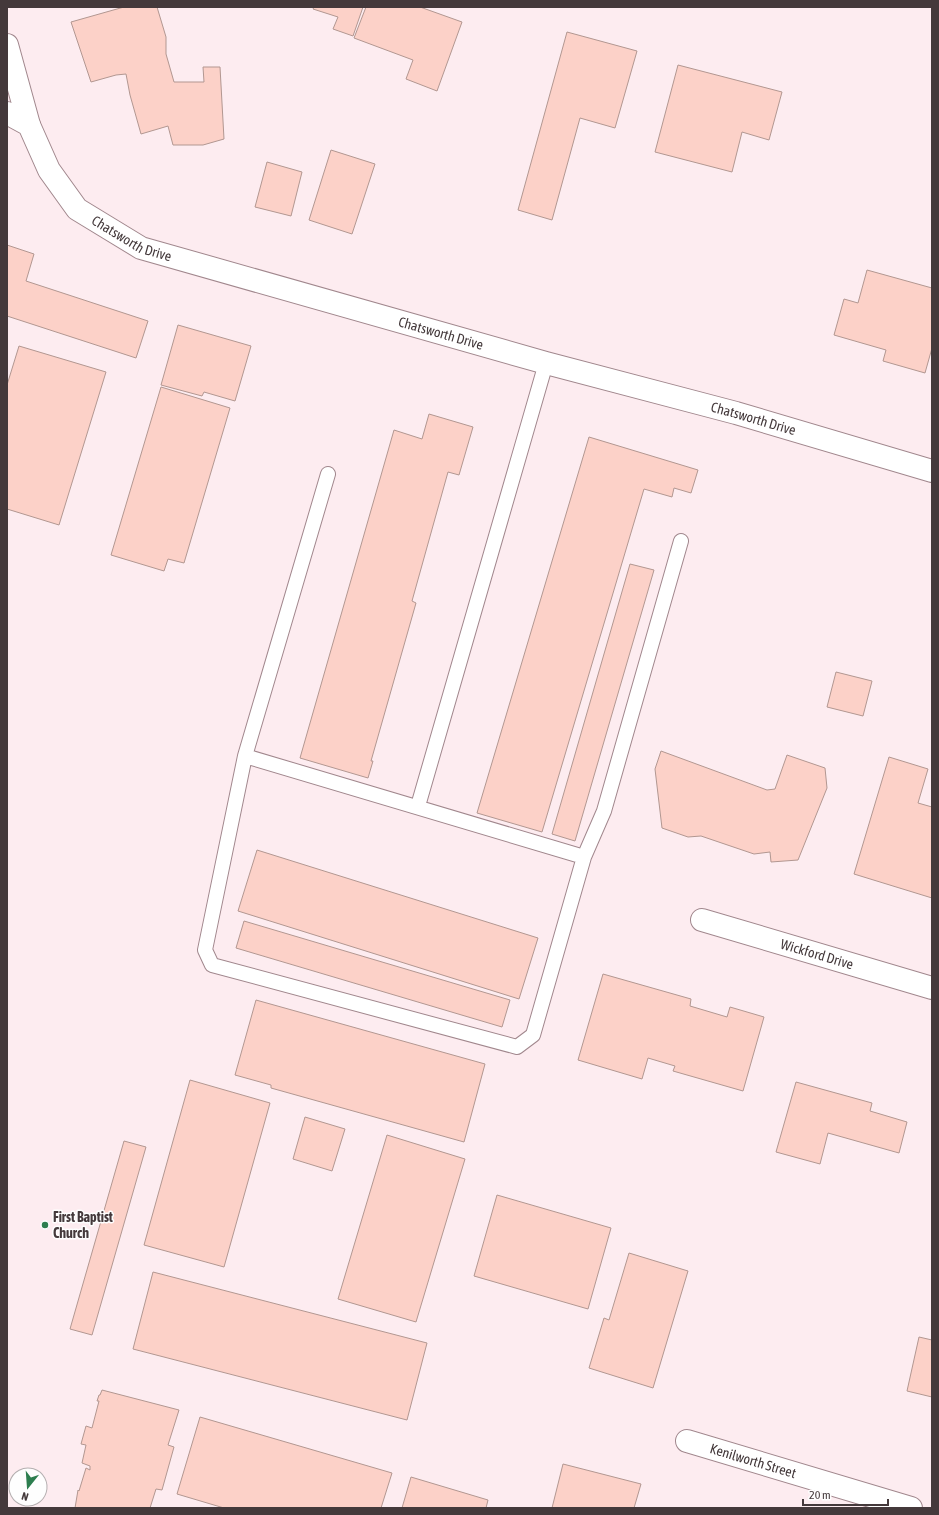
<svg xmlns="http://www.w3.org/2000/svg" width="939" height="1515" font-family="'Asap Condensed',sans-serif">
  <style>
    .building { fill: #fcd1c8; stroke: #b29791 }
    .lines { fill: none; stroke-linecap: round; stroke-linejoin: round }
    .service-casing { stroke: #a1878d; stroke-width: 16 }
    .minor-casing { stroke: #a1878d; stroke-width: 24 }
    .service { stroke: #fff; stroke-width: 14 }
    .minor { stroke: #fff; stroke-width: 22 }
    .poi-dot { fill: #2d7e4f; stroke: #fefefe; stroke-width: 1.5 }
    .labels { text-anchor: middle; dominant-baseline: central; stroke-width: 3; stroke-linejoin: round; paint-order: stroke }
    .street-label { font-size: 14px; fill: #44393b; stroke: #fefefe }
    .poi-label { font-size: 14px; font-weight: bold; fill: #44393b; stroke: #fefefe; text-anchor: start }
  </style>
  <rect width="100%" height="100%" fill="#fdecf0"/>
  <!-- building -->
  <path class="building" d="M124,7h33l9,30v17l8,28h30l-1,-15h17l4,72 -21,6h-30l-5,-19 -27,8 -11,-39 -4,-21 -10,1 -25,7 -20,-60z
    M314,7h49l-10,29 -20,-7 5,-12 -25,-8z
    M366,7h54l42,15 -25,69 -31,-12 7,-19 -59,-22z
    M567,32l70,19 -22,77 -35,-10 -28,102 -34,-10z
    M678,65l104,27 -13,48 -27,-8 -10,40 -77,-20z
    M331,150l44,14 -23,70 -43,-14z
    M267,162l35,10 -11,44 -36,-9z
    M7,245l27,9 -8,27 122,40 -12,37 -129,-42z
    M867,270l65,18v60l-7,25 -42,-12 3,-11 -52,-15 10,-36 14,4z
    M178,325l73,21 -16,55 -31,-9 -2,4 -41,-11z
    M19,346l87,26 -47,153 -52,-16v-124z
    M161,387l69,21 -46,155 -16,-4 -4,12 -53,-16z
    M429,414l44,13 -14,48 -11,-3 -36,129 4,2 -45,158h2l-5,17 -68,-20 94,-328 28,9z
    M589,437l109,33 -7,23 -17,-5 -2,9 -28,-8 -102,343 -65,-19z
    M630,564l24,6 -79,271 -23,-7z
    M836,672l36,9 -9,35 -36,-9z
    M661,751l106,39 8,-1 12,-34 38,13 2,20 -29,72 -27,2 -1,-10 -16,2 -53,-18 -13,1 -26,-9 -7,-59z
    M889,757l39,12 -10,34 14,4v91l-78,-24z
    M257,850l281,88 -19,61 -281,-88z
    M244,921l266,79 -8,27 -266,-79z
    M603,974l88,25 -1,7 37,11 3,-10 34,10 -21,74 -70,-20 2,-5 -27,-8 -6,21 -64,-19z
    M256,1000l229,64 -21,78 -193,-54v-3l-36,-10z
    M190,1080l80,23 -46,164 -80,-22z
    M796,1082l76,21 -2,8 37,11 -8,31 -71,-20 -8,31 -44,-12z
    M305,1117l40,12 -13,42 -39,-12z
    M387,1135l78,24 -49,163 -78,-23z
    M124,1141l22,6 -54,188 -22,-6z
    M497,1195l114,33 -23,81 -114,-33z
    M629,1253l59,18 -35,117 -64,-20 15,-50 5,2z
    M153,1272l274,71 -20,77 -274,-71z
    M919,1337l13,3v57l-25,-6z
    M102,1390l77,20 -11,35 6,2 -12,43 -6,-1 -6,19h-75l3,-18 1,1 7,-23 4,2v-4l-8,-3 4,-18 -5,-1 5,-18 6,2 7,-27h-2l2,-6h1z
    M200,1417l192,56 -11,35h-157l-47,-14z
    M563,1464l78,20 -7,24h-82z
    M411,1477l77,23 -2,8h-84z"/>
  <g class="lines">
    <!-- service casing -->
    <g class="service-casing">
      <path id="service" d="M245,756l83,-282
        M418,806l128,-443
        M584,857l-339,-101 -40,194 7,15 305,82 16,-12 51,-178 20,-46 77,-270"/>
    </g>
    <!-- minor casing -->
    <g class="minor-casing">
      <g id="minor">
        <path d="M7,45l22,80"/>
        <path id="s1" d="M7,113l22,12 20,45 28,39 64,39 405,115 190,50 196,58"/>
        <path id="s2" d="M702,920l230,68"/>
        <path id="s3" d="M687,1441l224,67"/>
      </g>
    </g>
    <!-- service -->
    <use href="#service" class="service"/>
    <!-- minor -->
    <use href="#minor" class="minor"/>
  </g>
  <!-- markers -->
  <circle class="poi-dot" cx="45" cy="1225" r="4"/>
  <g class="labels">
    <!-- street labels -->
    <g class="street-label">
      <text stroke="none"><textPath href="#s1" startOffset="185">Chatsworth Drive</textPath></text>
      <text stroke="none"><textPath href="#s1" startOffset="509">Chatsworth Drive</textPath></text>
      <text stroke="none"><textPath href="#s1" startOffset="833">Chatsworth Drive</textPath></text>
      <text stroke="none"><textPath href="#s2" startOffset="120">Wickford Drive</textPath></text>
      <text stroke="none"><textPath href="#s3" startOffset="69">Kenilworth Street</textPath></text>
    </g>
    <!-- poi labels -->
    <g class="poi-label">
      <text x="53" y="1217">First Baptist<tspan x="53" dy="16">Church</tspan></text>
    </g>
  </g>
  <!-- border -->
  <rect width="939" height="1515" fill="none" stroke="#44393b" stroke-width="16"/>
  <!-- north arrow -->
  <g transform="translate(28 1487) rotate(197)"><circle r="19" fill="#fefefe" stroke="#b4afb0"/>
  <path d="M0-3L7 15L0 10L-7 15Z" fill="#2d7e4f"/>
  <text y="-6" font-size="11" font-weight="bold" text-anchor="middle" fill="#44393b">N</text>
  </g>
  <!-- scale -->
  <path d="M803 1499v6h85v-6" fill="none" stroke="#44393b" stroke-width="2"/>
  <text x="809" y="1499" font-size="12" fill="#44393b" stroke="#fefefe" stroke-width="3" paint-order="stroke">20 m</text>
</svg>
